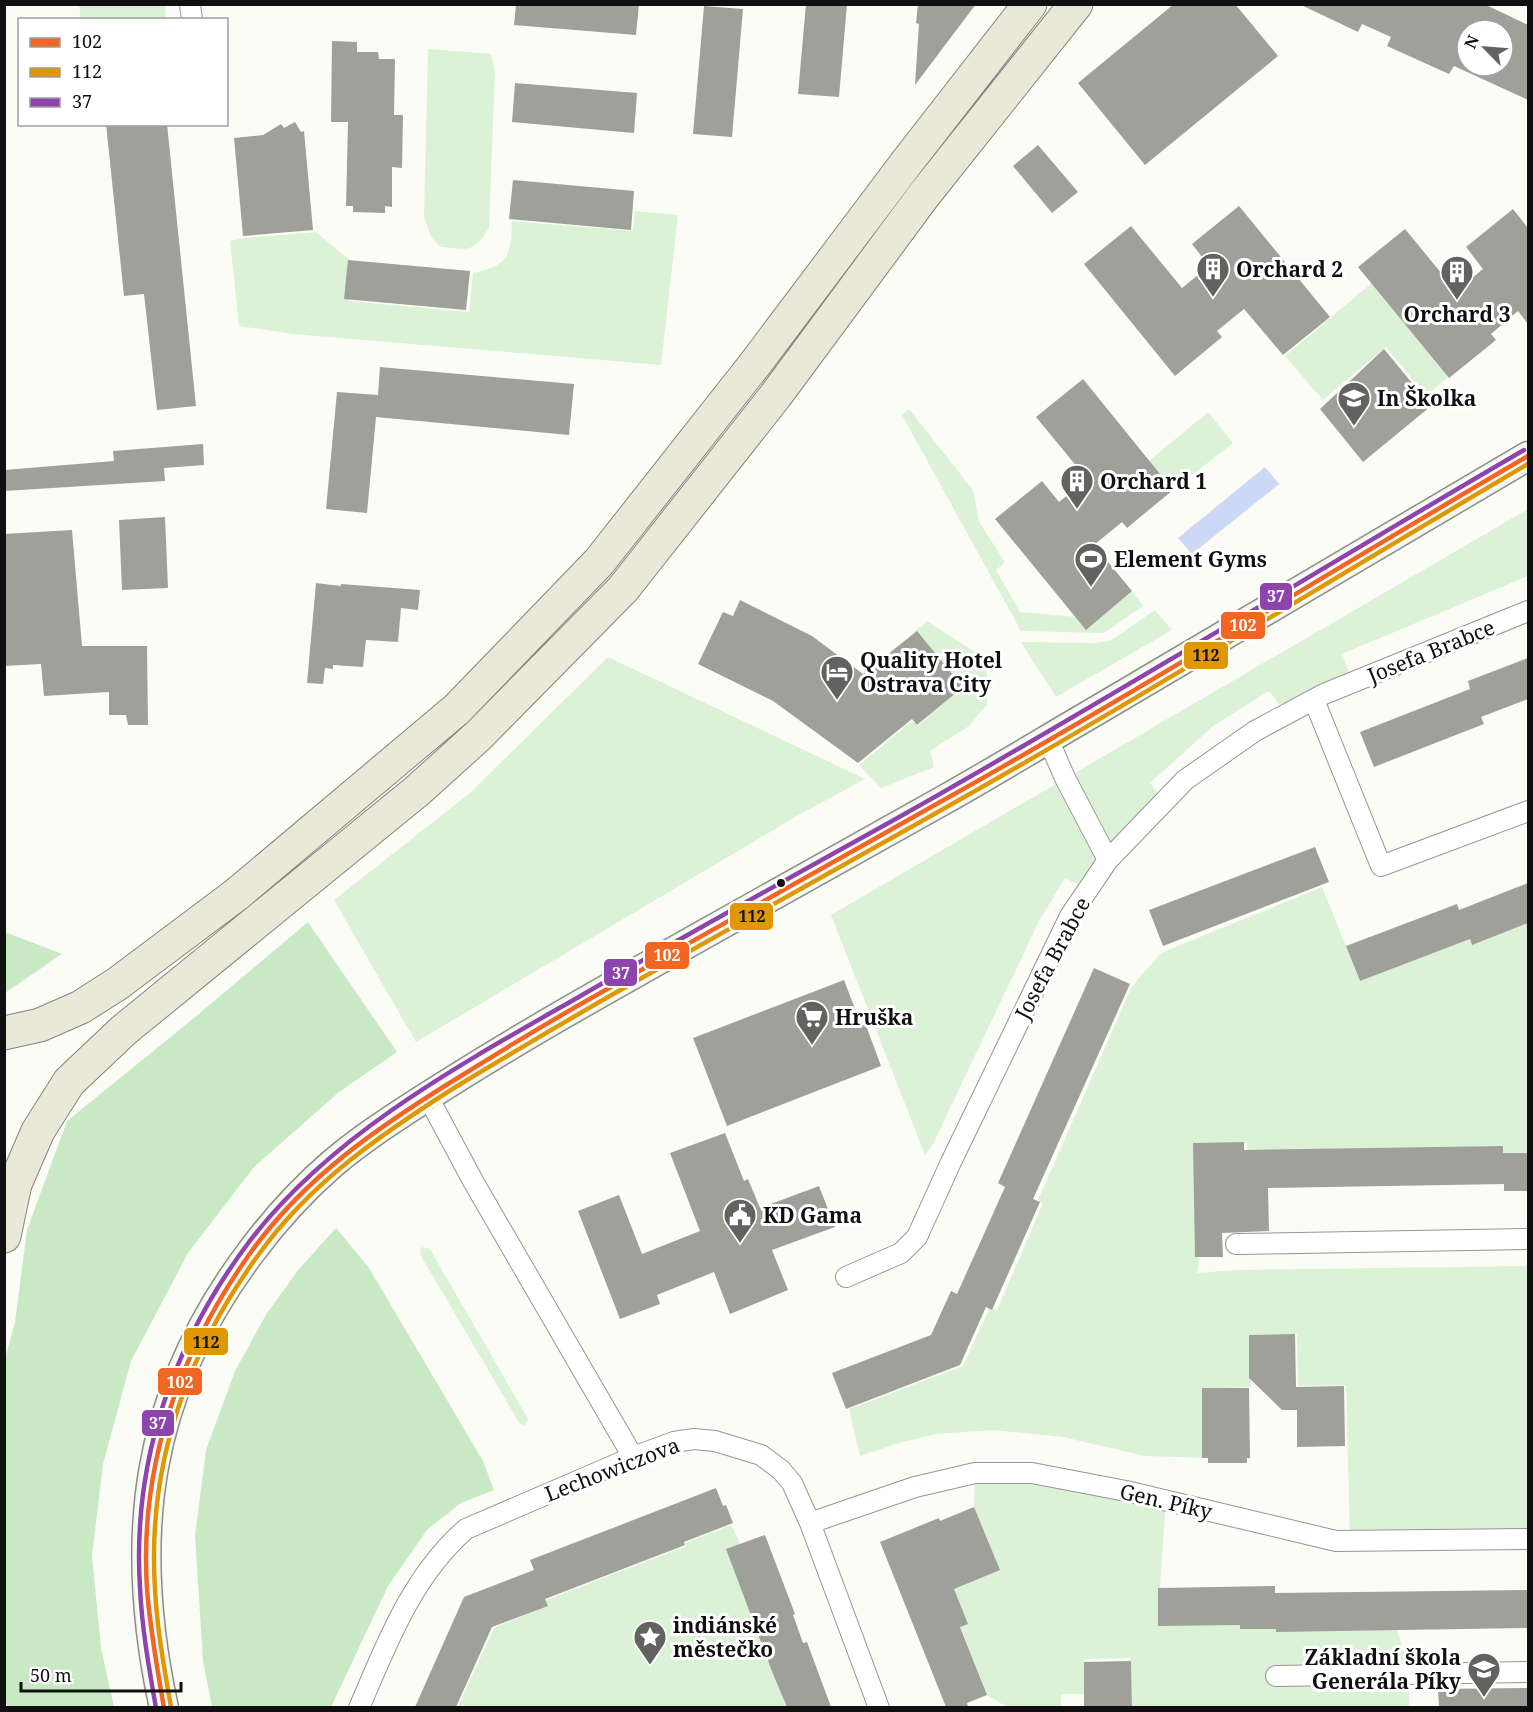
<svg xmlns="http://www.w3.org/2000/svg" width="1533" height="1712" font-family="'Noto Serif',serif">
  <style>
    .green { fill: #dcf2d6 }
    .forest { fill: #c9e9c4 }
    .water { fill: #cdd7f6 }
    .building { fill: #a0a09b; fill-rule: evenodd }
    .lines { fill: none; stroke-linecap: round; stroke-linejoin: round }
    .street-casing { stroke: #969694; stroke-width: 22 }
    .secondary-casing { stroke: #8c8d8a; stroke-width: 31 }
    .highway-casing { stroke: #838481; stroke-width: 35 }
    .street { stroke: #fefffe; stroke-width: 20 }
    .secondary { stroke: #f2f6eb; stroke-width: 28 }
    .highway { stroke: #eae8d7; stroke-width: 33 }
    .bus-1-casing { stroke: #fff; stroke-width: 9 }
    .bus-2-casing { stroke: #fff; stroke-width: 9 }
    .bus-3-casing { stroke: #fff; stroke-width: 9 }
    .bus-1 { stroke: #f26522; stroke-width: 4.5 }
    .bus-2 { stroke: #e09702; stroke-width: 4.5 }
    .bus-3 { stroke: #8e44ad; stroke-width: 4.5 }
    .bus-dot { fill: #101010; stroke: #fff; stroke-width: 2 }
    .labels { text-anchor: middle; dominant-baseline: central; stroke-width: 6; stroke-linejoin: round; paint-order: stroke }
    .poi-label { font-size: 21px; font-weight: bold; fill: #101010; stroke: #fff; text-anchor: start }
    .street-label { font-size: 21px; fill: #101010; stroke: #fff }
    .line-badge { stroke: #fff; stroke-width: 2 }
    .badge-label { font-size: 16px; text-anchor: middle; font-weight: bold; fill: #fff }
    .pale-badge-label { font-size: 16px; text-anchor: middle; font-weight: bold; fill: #111 }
  </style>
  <rect width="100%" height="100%" fill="#fbfcf6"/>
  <!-- green -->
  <path class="green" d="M79,5h86l1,14h-85z
    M428,49l63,5 4,17 -6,157c-16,26 -21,21 -48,19l-10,-10 -7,-20z
    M635,211l43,4 -17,150 -368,-31 -54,-8 -9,-85 15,-3 71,-6 36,30 -3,39 120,11 4,-39c36,-7 38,-18 39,-52l121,10z
    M1372,283l76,94 -22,19 -40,-49 -63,53 -38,-44z
    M909,409l64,81 6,32 26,40 -9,8 24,42 56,5 10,12 46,-38 11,15 -39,27 -83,-2 -119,-216z
    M1208,412l25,31 -60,47 -24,-29z
    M1528,509v67l-186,78 11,29 -67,31 -17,-23 -56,35 -63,57 14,19 -76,87 -23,-11 -26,43 -106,223 -8,11 -94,-240z
    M1155,610l17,20 -116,67 -35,-55 74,1 15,-2z
    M927,621l51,33 9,19 1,18 -1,13 -18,22 -39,25 4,16 -53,21 -22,-23 53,-44 6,5 42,-38 -46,-56z
    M608,657l257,122 -68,37 -381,226 -82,-142 136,-107z
    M1322,887l38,94 110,-42 2,5 56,-21v230h-25v-7l-116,3 -139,18 -1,-24 -49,2 1,114 -2,14 40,-3 291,-4v273l-178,2 -4,-156 -48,1 -1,-52 -48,1 2,52 -47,2 2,69 -61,-2 -82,-19 -70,-7 -57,4 -34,8 -42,14 -11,-47 114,-43 27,-59 7,3 46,-107 -5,-3 94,-214 29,-33z
    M423,1247l7,2 98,170 -3,6 -5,-1 -99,-168 -1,-7z
    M975,1473l191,28 -6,84 1,39 117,-1 119,6 13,45 -1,33h-277l-1,-49 -47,1v35h-23v13h-54l-20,-12 -42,-108 54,-17 -25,-63z
    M731,1525l10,20 -14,6 60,156 -330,1 37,-80 53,-22 -1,-6 140,-54 -1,-3z"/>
  <!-- forest -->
  <path class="forest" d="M308,922l89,130 -58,40 -85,75 -66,86 -57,108 -28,103 -11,92 9,92 13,59h-109v-348l10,-37 12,-92 40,-109 127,-103z
    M5,932l57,22 -57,39z
    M336,1228l33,40 114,193 11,29 -33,13 -34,27 -39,56 -57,121h-119l-9,-46 -8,-125 11,-86 29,-79 32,-58 32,-44z"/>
  <!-- water -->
  <path class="water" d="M1265,467l14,17 -87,70 -14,-16z"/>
  <!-- building -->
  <path class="building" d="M516,4h123l-3,31 -122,-10z
    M806,4h41l-8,93 -41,-3z
    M918,4h58l-61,81 4,-61 -3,-1z
    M1174,4h61l43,52 -133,109 -67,-82z
    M1299,4h185l44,21v75l-74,-34 -5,8 -62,-28 4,-9 -29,-13 -4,8zM1467,30h36v36h-36z
    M704,6l39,3 -11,128 -39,-3z
    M332,41l25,1v10h21l1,7h16l-1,56h9l-1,53 -10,-1v40l-7,-1v7l-32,-1v-6h-7l2,-84h-17z
    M515,83l122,10 -3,40 -122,-11z
    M295,122l6,10 3,-1 9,99 -70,6 -9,-98 29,-3 18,-11 3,4z
    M106,124h61l29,282 -39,4 -13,-116 -20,2z
    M1038,145l40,47 -26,21 -39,-47z
    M513,180l121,11 -3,39 -122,-11z
    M1239,206l91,111 -47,38 -39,-46 -27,22 5,6 -47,39 -91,-112 47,-38 51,62 27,-22 -17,-22z
    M1513,209l15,19v96l-10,-13 -27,23 5,6 -47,38 -91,-111 47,-38 51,62 27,-22 -17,-22z
    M348,260l122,11 -4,39 -122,-11z
    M1384,349l47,57 -68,56 -43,-53z
    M380,367l194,17 -5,51 -193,-18 -9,96 -41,-4 11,-117 41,3z
    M1083,379l90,111 -46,38 -5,-6 -28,23 38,46 -46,39 -91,-111 47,-38 17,21 28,-23 -51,-62z
    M203,444l1,21 -40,3 1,13 -161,10v-21l110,-9 -1,-10z
    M165,517l3,71 -46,2 -3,-70z
    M72,530l10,116h65l1,79h-20l-2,-10h-17v-23l-65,4 -3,-32 -37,2v-132z
    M316,583l25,3v-2l79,6 -2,20 -17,-2 -3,34 -32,-2 -3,27 -30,-2v4l-8,-1 -2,16 -16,-1z
    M740,600l72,36 51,38 54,-43 46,56 -46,38 -5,-6 -54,44 -85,-62 -75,-37 25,-52 10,4z
    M1528,658v41l-47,18 3,7 -110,43 -14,-35 110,-43 -2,-8z
    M1315,847l14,35 -166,64 -14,-36z
    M1528,883v40l-56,22 -2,-6 -110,42 -14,-35 111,-42 2,6z
    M1094,968l36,16 -97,215 7,3 -48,108 -6,-3 -26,58 -114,44 -14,-36 99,-38 20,-44 6,3 48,-107 -7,-4z
    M844,980l16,42 4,-2 17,46 -154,60 -34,-88z
    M725,1133l19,48 4,-2 12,29 59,-22 16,41 -63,23 16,40 -58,24 -16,-42 -57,23 3,9 -40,15 -42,-108 41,-16 23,59 58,-23 -30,-78z
    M1244,1142v8l259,-4v7h25v38h-24v-7l-236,4 1,43 -47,2 1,24h-28l-2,-114z
    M1295,1334l1,53 48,-1 1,60 -48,1v-37h-15l-33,-32v-43z
    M1202,1388h47l1,70h-3v5h-39v-5h-6z
    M716,1488l7,18 3,-1 7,18 -49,19 1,3 -140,54 3,7 -56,21 -36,80h-41l49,-110 70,-27 -4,-10z
    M974,1507l26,63 -46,19 14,35 -8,3 27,68 -20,8 1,4h-22l-66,-165 59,-24 1,3z
    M765,1535l30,79 -2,1 10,28 4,-1 24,65h-44l-14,-33 -47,-125z
    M1275,1586v7l253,-3v38l-252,4v-3h-36v-4l-82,1v-38z
    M1131,1661l1,46h-48v-45z
    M1528,1688v19h-89l-1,-18z"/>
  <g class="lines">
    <!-- street casing -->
    <g class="street-casing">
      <path id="street" d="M190,4l2,16
        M1314,700l67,166 147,-55
        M1048,739l17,39 43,82
        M428,1097l45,84 160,276
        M1236,1244l292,-5
        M846,1277l55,-24 16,-16 34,-75 119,-246 38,-56 77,-80 70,-49 69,-37 204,-83
        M810,1523l105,-36 60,-14h57l94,18 210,50 192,-2
        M1276,1676l252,-4
        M359,1708c28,-65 53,-132 107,-179l167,-72 41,-15 20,-3 21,2 46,14 20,15 11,13 18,40 69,185"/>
    </g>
    <!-- secondary casing -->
    <g class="secondary-casing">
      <path id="secondary" d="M164,1708c-37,-170 -20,-314 87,-456 23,-31 51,-62 81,-88 28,-24 59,-44 90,-64 56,-36 113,-70 171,-103 116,-66 233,-131 349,-196 55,-31 109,-64 164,-96 141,-83 281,-167 422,-249"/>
    </g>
    <!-- highway casing -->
    <g class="highway-casing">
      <path id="highway" d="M4,1033l36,-8 41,-18 36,-23 120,-90 220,-185 142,-147 156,-198 152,-202 123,-158
        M4,1236l11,-52 23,-53 31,-49 55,-52 293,-239 61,-55 145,-147 153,-194 148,-200 152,-191"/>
    </g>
    <!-- street -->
    <use href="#street" class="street"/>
    <!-- secondary -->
    <use href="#secondary" class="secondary"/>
    <!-- highway -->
    <use href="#highway" class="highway"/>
    <!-- bus-1 casing -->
    <g class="bus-1-casing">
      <path id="bus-1" d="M164,1708c-7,-40 -14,-79 -17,-119 -8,-125 32,-236 104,-337 54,-75 127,-125 205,-173 48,-30 96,-59 146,-87 110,-62 221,-124 331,-186 201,-112 396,-234 595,-350"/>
    </g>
    <!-- bus-2 casing -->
    <g class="bus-2-casing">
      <path id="bus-2" d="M171,1707c-7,-40 -14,-78 -16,-118 -8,-124 31,-235 104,-335 51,-71 121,-119 195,-166 51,-31 102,-61 154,-91 107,-60 214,-120 321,-180 202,-113 399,-236 599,-353"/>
    </g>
    <!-- bus-3 casing -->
    <g class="bus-3-casing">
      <path id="bus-3" d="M156,1708c-7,-40 -14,-79 -16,-120 -8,-127 33,-245 109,-346 82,-108 212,-178 328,-244 107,-62 216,-122 324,-182 210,-118 415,-245 623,-366"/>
    </g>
    <!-- bus-1 -->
    <use href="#bus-1" class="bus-1"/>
    <!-- bus-2 -->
    <use href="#bus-2" class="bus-2"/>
    <!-- bus-3 -->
    <use href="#bus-3" class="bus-3"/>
  </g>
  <!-- icons -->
  <defs>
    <g id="building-pin" transform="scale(1.725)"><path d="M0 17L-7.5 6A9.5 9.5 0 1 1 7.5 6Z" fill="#626360" stroke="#fff"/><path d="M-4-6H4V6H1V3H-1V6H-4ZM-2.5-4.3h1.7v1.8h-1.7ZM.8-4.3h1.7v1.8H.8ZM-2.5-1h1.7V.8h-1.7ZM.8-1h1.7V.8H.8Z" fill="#fff"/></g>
    <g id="school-pin" transform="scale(1.725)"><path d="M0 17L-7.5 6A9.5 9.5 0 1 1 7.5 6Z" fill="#626360" stroke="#fff"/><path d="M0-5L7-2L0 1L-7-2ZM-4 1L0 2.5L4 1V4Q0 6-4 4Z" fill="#fff"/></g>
    <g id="stadium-pin" transform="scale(1.725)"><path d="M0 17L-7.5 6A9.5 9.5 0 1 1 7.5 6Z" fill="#626360" stroke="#fff"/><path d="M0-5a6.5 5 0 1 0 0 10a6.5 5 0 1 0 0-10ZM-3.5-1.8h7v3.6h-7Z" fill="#fff"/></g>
    <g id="hotel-pin" transform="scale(1.725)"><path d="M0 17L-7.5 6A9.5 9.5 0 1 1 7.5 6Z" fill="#626360" stroke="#fff"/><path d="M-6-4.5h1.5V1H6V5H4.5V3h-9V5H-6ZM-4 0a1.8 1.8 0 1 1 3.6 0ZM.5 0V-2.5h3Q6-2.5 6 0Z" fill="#fff"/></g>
    <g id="supermarket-pin" transform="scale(1.725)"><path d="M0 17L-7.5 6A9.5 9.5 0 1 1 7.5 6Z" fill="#626360" stroke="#fff"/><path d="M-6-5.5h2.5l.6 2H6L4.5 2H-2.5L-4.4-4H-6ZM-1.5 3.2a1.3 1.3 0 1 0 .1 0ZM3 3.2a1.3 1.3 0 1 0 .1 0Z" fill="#fff"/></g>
    <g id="civic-pin" transform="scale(1.725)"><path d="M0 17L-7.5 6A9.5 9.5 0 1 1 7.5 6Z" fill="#626360" stroke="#fff"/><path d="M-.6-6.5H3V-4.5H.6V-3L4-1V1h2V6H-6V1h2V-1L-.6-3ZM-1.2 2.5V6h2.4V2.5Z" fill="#fff"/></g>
    <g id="sight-pin" transform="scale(1.725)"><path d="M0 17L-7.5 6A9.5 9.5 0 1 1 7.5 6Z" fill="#626360" stroke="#fff"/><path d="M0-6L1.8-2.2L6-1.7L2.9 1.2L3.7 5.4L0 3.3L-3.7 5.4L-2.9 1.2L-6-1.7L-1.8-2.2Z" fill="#fff"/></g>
  </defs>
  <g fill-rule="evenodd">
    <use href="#building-pin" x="1213" y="269"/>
    <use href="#building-pin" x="1457" y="272"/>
    <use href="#school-pin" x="1354" y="398"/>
    <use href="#building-pin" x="1077" y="481"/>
    <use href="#stadium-pin" x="1091" y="559"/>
    <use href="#hotel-pin" x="837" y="672"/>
    <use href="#supermarket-pin" x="812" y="1017"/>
    <use href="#civic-pin" x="740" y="1215"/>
    <use href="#sight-pin" x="650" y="1637"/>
    <use href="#school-pin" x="1484" y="1669"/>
  </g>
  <!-- markers -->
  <circle class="bus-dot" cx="781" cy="883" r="5"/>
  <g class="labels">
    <!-- poi labels -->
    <g class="poi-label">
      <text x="1236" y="269">Orchard 2</text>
      <text x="1457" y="314" text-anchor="middle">Orchard 3</text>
      <text x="1377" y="398">In Školka</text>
      <text x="1100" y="481">Orchard 1</text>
      <text x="1114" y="559">Element Gyms</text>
      <text x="860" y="660">Quality Hotel<tspan x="860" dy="24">Ostrava City</tspan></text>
      <text x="835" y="1017">Hruška</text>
      <text x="763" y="1215">KD Gama</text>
      <text x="673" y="1625">indiánské<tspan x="673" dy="24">městečko</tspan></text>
      <text x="1461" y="1657" text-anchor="end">Základní škola<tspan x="1461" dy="24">Generála Píky</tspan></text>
    </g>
    <!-- street labels -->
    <g class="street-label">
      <text transform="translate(1431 651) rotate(-22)">Josefa Brabce</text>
      <text transform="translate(1052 958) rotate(-62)">Josefa Brabce</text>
      <text transform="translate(612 1469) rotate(-21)">Lechowiczova</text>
      <text transform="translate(1166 1501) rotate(13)">Gen. Píky</text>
    </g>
  </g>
  <g class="line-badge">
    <rect x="1259" y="582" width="34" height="29" rx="6" fill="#8e44ad"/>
    <rect x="1220" y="611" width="46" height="29" rx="6" fill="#f26522"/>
    <rect x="1183" y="641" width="46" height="29" rx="6" fill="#e09702"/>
    <rect x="729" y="902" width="45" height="29" rx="6" fill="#e09702"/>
    <rect x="644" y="941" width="46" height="29" rx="6" fill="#f26522"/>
    <rect x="603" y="958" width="35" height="29" rx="6" fill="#8e44ad"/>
    <rect x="183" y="1327" width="46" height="29" rx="6" fill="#e09702"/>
    <rect x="157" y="1367" width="46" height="29" rx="6" fill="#f26522"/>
    <rect x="141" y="1409" width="34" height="28" rx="6" fill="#8e44ad"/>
  </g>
  <g class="badge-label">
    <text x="1276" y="602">37</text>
    <text x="1243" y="631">102</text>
    <text x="667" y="961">102</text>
    <text x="621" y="979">37</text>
    <text x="180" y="1388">102</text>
    <text x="158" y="1429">37</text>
  </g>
  <g class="pale-badge-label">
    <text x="1206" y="661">112</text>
    <text x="752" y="922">112</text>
    <text x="206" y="1348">112</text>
  </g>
  <!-- border -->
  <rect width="1533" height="1712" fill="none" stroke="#101010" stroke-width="12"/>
  <!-- legend -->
  <rect x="18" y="18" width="210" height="108" fill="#ffffff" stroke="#9f9f9f" stroke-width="1.5"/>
  <rect x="30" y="38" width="30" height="9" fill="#f26522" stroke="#9f9f9f" stroke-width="1.5"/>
  <text x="72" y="48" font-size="18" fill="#101010">102</text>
  <rect x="30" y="68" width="30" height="9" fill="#e09702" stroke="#9f9f9f" stroke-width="1.5"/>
  <text x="72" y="78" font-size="18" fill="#101010">112</text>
  <rect x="30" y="98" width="30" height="9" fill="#8e44ad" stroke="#9f9f9f" stroke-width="1.5"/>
  <text x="72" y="108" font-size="18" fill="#101010">37</text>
  <!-- north arrow -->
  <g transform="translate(1485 48) rotate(295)"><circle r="28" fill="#ffffff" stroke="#9f9f9f" stroke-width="1.5"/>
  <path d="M0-4.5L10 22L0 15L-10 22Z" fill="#626360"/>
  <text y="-9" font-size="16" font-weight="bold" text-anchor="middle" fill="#101010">N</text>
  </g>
  <!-- scale -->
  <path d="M21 1682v9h160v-9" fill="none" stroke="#101010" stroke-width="3"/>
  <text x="30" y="1682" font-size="18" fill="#101010" stroke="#ffffff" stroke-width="4.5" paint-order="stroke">50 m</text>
</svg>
